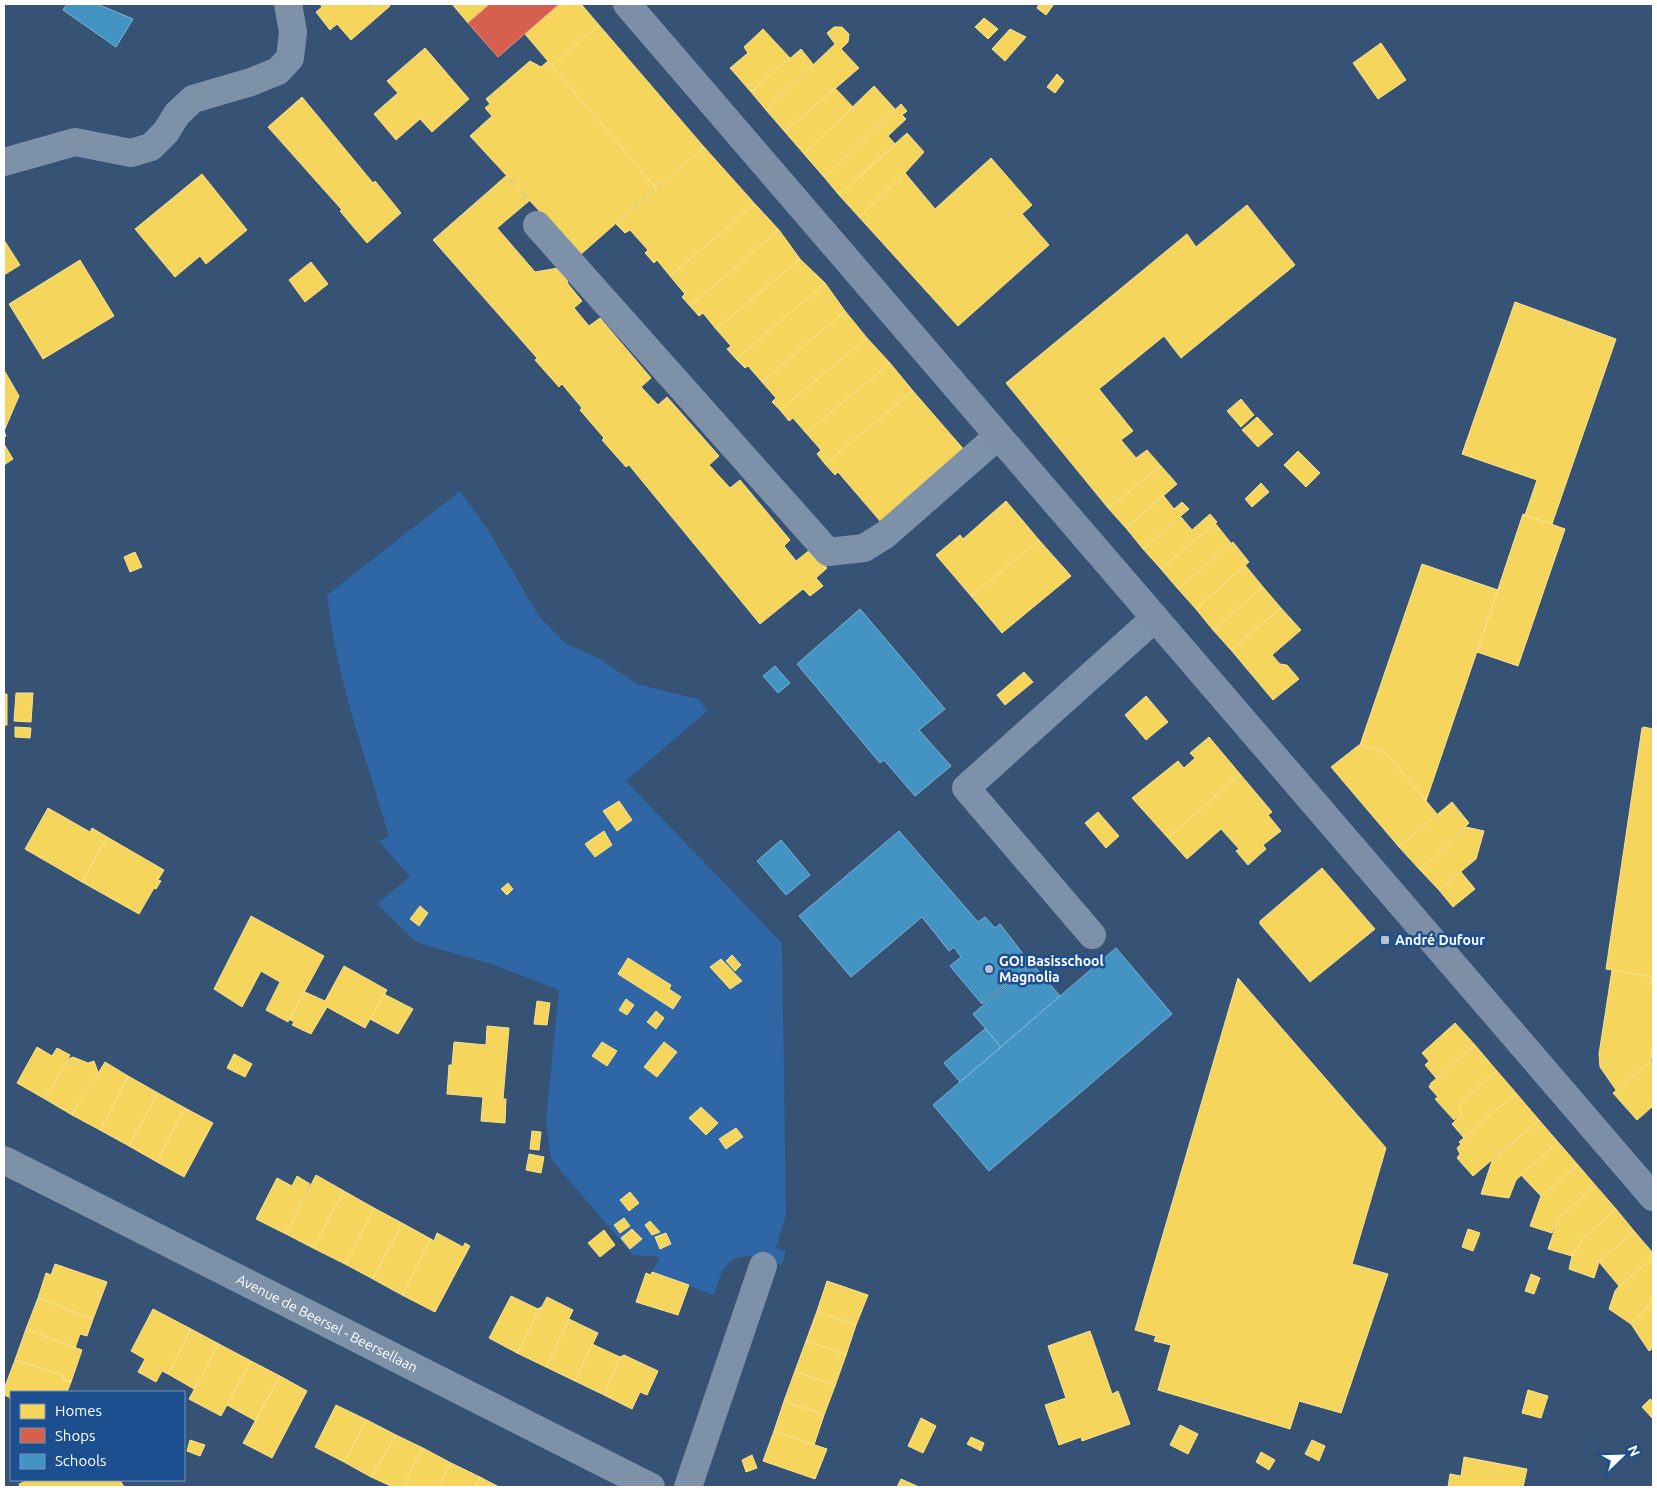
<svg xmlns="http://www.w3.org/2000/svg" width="1657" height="1491" font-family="Ubuntu,sans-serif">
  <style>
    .green { fill: #2f66a5 }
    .homes { fill: #f6d55c; stroke: #f9e28d }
    .shops { fill: #d6604d; stroke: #e29082 }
    .schools { fill: #4393c3; stroke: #7bb3d5 }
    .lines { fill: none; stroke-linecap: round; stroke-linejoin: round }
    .minor { stroke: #7d92a8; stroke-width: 28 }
    .major { stroke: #7d8ea7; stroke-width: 28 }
    .poi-dot { fill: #b9c2ce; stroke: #1b4f8f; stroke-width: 2 }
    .labels { text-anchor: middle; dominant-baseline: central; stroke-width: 5; stroke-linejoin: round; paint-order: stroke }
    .poi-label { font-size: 14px; font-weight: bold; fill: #fff; stroke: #1b4f8f; text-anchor: start }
    .street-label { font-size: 14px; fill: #fff; stroke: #1b4f8f }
  </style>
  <rect width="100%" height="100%" fill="#365274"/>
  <!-- green -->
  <path class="green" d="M460,491l28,39 51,86 26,27 33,15 39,26 61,15 9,12 -81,70 156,162 4,272 -10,33 10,3 -4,14c-19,-6 -44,-18 -58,4 -5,7 -7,18 -10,26l-62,-23 8,-15 -27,-2 -82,-96 -5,-39 13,-130 -65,-25 -78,-23 -39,-38 33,-27 -31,-36 10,-4c-23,-79 -53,-160 -62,-242z"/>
  <!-- homes -->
  <path class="homes" d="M320,4h69l1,2 -39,34 -14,-16 -7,6 -14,-18 6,-5z
    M452,4h38l-22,19z
    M559,4h22l18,21 -47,41 -27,-32z
    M1039,4h15l-8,11 -9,-7z
    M984,18l14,11 -10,10 -13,-12z
    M599,25l105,122 -48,41 -104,-122z
    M834,27h8l7,7 -1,8 -7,7 18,19 -74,64 -19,-22 69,-66 -8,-11z
    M763,29l27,29 -39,34 -21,-24 18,-15 -4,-6z
    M1010,29l16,8 -21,24 -13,-12z
    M1381,43l25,37 -28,19 -25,-36z
    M425,48l44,51 -37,33 -12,-13 -24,21 -22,-26 24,-21 -11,-12z
    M801,49l12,15 -47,46 -15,-18z
    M530,61l11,6 7,-6 108,127 -76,67 -110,-119 22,-20 -7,-8 5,-4 -4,-5z
    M1057,74l7,7 -9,12 -8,-6z
    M874,86l21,23 -71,68 -20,-23z
    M835,88l18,19 -49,47 -19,-22z
    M302,97l71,86 2,-2 26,32 -34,30 -27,-32 2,-1 -74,-83z
    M901,104l6,7 -5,4 4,4 -18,17 8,9 -57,50 -15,-18z
    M907,133l17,19 -19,21 -46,44 -20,-22z
    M704,147l51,57 -85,72 -13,-16 -3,3 -9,-10 3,-3 -18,-20 -5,3 -9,-9z
    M991,158l41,47 -10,9 27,31 -91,81 -99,-109 46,-44 30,36z
    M202,174l45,56 -41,34 -6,-8 -25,21 -40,-48z
    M506,176l23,25 -32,27 38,44 29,-5 4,17 14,17 -8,7 15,18 11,-8 51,60 -10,9 17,18 9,-8 16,18 36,41 -10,9 21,23 10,-8 50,60 -6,6 12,15 15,-12 16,19 -11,10 7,8 -13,10 -7,-7 -43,35 -131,-159 -3,2 -24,-27 2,-2 -24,-28 2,-2 -20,-24 -3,3 -24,-27 2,-2 -104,-118z
    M755,204l24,26 -89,76 -8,-9 3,-3 -15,-18z
    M1247,205l48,60 -114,93 -17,-22 -65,53 34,42 -12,9 15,18 11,-8 14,16 -53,42 -102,-125 181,-149 9,13z
    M779,230l21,29 -84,70 -13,-16 -4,3 -9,-10z
    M4,240l16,25 -16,10z
    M800,259l25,24 -89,76 -9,-10 4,-3 -15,-17z
    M80,260l34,56 -71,43 -34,-55z
    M311,262l17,22 -23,18 -16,-22z
    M825,283l20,28 -83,71 -14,-16 -3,2 -9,-9z
    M1515,302l101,37 -64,185 -27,-9 12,-35 -75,-26z
    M845,311l22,27 -87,72 -8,-8 4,-4 -14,-16z
    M867,338l23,25 -84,70 -13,-15 -4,3 -9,-11z
    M890,363l23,28 -88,73 -8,-10 4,-4 -15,-17z
    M4,370l15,26 -15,35 2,5 -2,2z
    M913,391l53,61 -85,70 -43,-50 -3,3 -10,-11z
    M1241,399l13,16 -13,12 -14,-16z
    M1257,417l16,17 -15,13 -16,-17z
    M4,444l9,15 -9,6z
    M1298,451l22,22 -14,14 -22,-22z
    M1161,466l16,18 -51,44 -18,-20z
    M1261,483l8,9 -17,15 -7,-8z
    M1163,495l11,14 8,-7 7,7 -46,40 -17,-21z
    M1006,501l33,39 -68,56 -35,-41 24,-20 3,4z
    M1210,514l7,8 -56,47 -18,-20 38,-32 11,13z
    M1523,514l42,15 -47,137 -41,-14z
    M1215,523l16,20 -53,46 -17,-20z
    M1039,540l32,36 -69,57 -31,-37z
    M1233,542l16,20 -53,47 -18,-20z
    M135,552l7,15 -12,5 -6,-15z
    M1422,564l76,26 -72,211 -40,-48 -26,-8z
    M1245,565l18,22 -50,43 -17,-21z
    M1263,587l18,21 -50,42 -18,-20z
    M1281,608l20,22 -29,25 8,9 7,1 12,14 -26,21 -42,-50z
    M1024,672l9,10 -28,23 -8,-10z
    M16,693h17l-2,29 -17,-1z
    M4,694h3v31h-3z
    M1146,696l22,26 -22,18 -21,-25z
    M15,727l16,1 -1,10 -15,-1z
    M1644,727l9,2v248l-47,-8 36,-241z
    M1209,737l31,37 -72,64 -36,-40 46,-37 6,7 11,-10 -5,-5z
    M1359,745l27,8 51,61 -38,33 -68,-80z
    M1240,774l32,38 -4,3 13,16 -18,14 3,4 -18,16 -12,-14 3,-2 -18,-20 -34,30 -19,-21z
    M619,801l13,19 -15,11 -14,-20z
    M1452,802l17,21 -49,47 -21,-23z
    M48,808l42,24 2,-4 15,9 -25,45 -57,-33z
    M1098,812l21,24 -13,12 -21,-25z
    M1466,827l18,4 -8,28 -37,31 -19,-20z
    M604,831l8,14 -17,12 -10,-13z
    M107,837l57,33 -6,10 3,1 -5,8 -2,-1 -15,26 -57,-32z
    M1322,868l53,61 -65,53 -50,-58v-3z
    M1461,872l14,17 -22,18 -14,-17z
    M508,883l5,6 -6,6 -6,-6z
    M420,906l8,7 -9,13 -9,-7z
    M251,916l73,40 -36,66 -22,-12 14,-28 -19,-11 -19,36 -28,-18z
    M732,955l9,10 -6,6 -9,-10z
    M628,958l43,27 -2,4 12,8 -8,12 -55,-35z
    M721,959l21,22 -12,8 -20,-22z
    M344,966l43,24 -22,38 -38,-21 -16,27 -19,-9 2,-3 -5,-3 16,-27 20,9z
    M1612,970l41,7v66l-2,18 -35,29 -16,-23 -1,-13z
    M1238,978l148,170 -34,116 36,10 -47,139 -42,-12 -9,28 -132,-39 13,-45 -17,-4 2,-5 -21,-6z
    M384,994l29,15 -15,25 -28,-15z
    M626,999l8,6 -7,10 -8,-5z
    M537,1001l13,2 -3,22 -13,-1z
    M656,1011l8,7 -8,11 -9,-7z
    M1455,1023l20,22 -39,33 -11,-13 4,-4 -7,-8z
    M487,1026l22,2 -6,71h3l-1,24 -24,-2 2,-24 -36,-3 2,-29h3l2,-23 32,3z
    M602,1042l15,9 -10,15 -15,-10z
    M664,1042l13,10 -20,25 -13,-10z
    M1475,1045l22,26 -36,31 -2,7 4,4 -9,7 -19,-21 3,-2 -9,-10 2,-4z
    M37,1047l15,9 5,-8 13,7 -25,44 -28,-16z
    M234,1054l18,10 -7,13 -18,-9z
    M73,1057l15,6 6,-2 4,11 -26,43 -27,-16 23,-40z
    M1651,1061l2,3v42l-16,14 -24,-27z
    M105,1062l23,14 -28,54 -28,-15z
    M1497,1071l19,22 -52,45 -12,-14 11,-11 -4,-4 2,-7z
    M128,1076l30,17 -29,53 -29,-16z
    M158,1093l27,15 -28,54 -28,-16z
    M1516,1093l23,27 -66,56 -16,-18 3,-4 -3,-6 4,-4 -2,-2z
    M701,1107l17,16 -12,12 -17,-17z
    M185,1108l28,15 -29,54 -27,-15z
    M1539,1120l19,22 -42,38 -7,18 -28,-4 11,-33z
    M736,1128l7,9 -17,12 -7,-10z
    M532,1131l9,1 -2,18 -9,-1z
    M1558,1142l20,23 -37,31 -20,-21z
    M529,1154l15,3 -3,16 -15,-3z
    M1578,1165l18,21 -37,31 -7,16 -22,-7 11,-30z
    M316,1175l28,16 -31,57 -27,-14z
    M297,1176l13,8 -24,50 -30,-15 21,-41 15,8z
    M1596,1186l20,23 -34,31 -10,16 -24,-7 11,-32z
    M344,1191l30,17 -29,56 -32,-16z
    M630,1192l9,11 -10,8 -9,-11z
    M374,1208l28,15 -29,56 -28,-15z
    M1616,1209l18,22 -35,31 -5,16 -25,-9 3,-13 10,-16z
    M624,1218l6,8 -10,7 -6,-8z
    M650,1221l10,11 -8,3 -7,-10z
    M402,1223l29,16 -29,56 -29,-16z
    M632,1229l10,10 -12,10 -9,-11z
    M1468,1229l12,4 -7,18 -11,-4z
    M604,1230l11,15 -15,12 -12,-14z
    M1634,1231l19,22v5l-34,28 -20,-24z
    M437,1233l26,14 2,-4 5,3 -35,66 -33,-17 29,-56 3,2z
    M666,1233l5,11 -11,5 -5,-12z
    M1653,1258v43l-22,23 -22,-15 6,-18 4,-5z
    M55,1264l52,18 -14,37 -55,-21 8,-25 5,2z
    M652,1272l37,13 -11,30 -42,-13 10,-29 5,2z
    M1531,1274l9,4 -6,16 -9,-3z
    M827,1281l41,14 -12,30 -39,-14z
    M511,1296l27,13 3,-2 -24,46 -28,-15z
    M547,1297l26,13 -27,57 -29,-14z
    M38,1298l55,21 -6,17 -7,-2 -5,14 -49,-19z
    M1653,1301v47l-4,3 -18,-27z
    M153,1309l38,20 -23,45 -6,-3 -6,11 -18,-10 7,-13 -14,-8z
    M817,1311l39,14 -10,30 -40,-14z
    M569,1319l29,14 -23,48 -29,-14z
    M26,1329l56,21 -11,32 -9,-3 2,-4 -49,-15z
    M191,1329l28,15 -25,45 -26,-15z
    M1090,1331l22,63 6,-3 12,33 -48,17 -1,-4 -22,8 -14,-40 21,-7 -18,-52z
    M806,1341l40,14 -11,31 -40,-15z
    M219,1344l32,17 -30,55 -32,-17z
    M592,1344l28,13 -16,38 -29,-14z
    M624,1355l34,16 -11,24 -7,-3 -8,17 -28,-14 16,-38z
    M15,1360l49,15 -2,4 9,3 -4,10h-56v6l-7,-3v-6z
    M251,1361l29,15 -24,45 -29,-16z
    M795,1371l40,15 -11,29 -40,-14z
    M280,1376l27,15 -35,67 -29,-15z
    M1528,1390l20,6 -7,22 -19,-5z
    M1650,1399l3,2v18l-11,-12z
    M784,1401l40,14 -10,30 -40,-14z
    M336,1405l31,15 -23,42 -29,-15z
    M921,1418l15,8 -13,27 -15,-7z
    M367,1420l29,15 -25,42 -27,-15z
    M1180,1425l18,9 -10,20 -18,-9z
    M774,1431l53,18 -12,30 -52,-18z
    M396,1435l27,13 -20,39h-10l-22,-10z
    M971,1437l13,6 -3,8 -14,-7z
    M190,1440l15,5 -5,11 -13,-5z
    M1312,1440l13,6 -6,15 -14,-7z
    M423,1448l28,15 -12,24h-36z
    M1261,1452l14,8 -6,10 -13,-8z
    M752,1455l5,13 -11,4 -4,-12z
    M1464,1457l63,12 -4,18h-75l2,-13 11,2z
    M451,1463l29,14 -5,10h-36z
    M480,1477l19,10h-24z
    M901,1479l18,8h-22z
    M28,1480h92l4,7h-104l-1,-3z"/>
  <!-- shops -->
  <path class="shops" d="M490,4h69l-61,53 -30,-34z"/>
  <!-- schools -->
  <path class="schools" d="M67,4h30l36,15 -17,28 -53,-37z
    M860,609l85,100 -26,21 32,36 -36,30 -31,-36 -4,3 -83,-99z
    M775,666l15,17 -12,10 -15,-17z
    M899,831l79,91 7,-5 10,11 5,-4 30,39 -48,41 -32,-38 11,-9 -7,-10 -5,4 -27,-34 -71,60 -52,-61z
    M781,840l29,35 -24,20 -29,-34z
    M1116,948l56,66 -183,157 -56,-66z
    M1032,963l28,33 -59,51 -28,-33z
    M985,1029l16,18 -41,35 -16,-19z"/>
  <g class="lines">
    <!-- minor -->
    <g class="minor">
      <path d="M4,162l71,-20 56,11 20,-6 15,-15 11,-18 16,-15 58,-17 27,-11 12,-13 3,-26 -5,-28"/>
      <path d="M537,225l291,327 36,-4 21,-13 113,-99"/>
      <path d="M1092,935l-126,-147 189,-170"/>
      <path id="s1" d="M4,1160l647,327"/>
      <path d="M688,1487l75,-221"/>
    </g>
    <!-- major -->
    <path class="major" d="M627,4l1026,1193"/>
  </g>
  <!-- markers -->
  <g class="poi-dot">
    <rect x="1380" y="935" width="10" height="10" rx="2.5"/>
    <circle cx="989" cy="969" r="5"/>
  </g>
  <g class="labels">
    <!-- poi labels -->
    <g class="poi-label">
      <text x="1395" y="940">André Dufour</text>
      <text x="999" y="961">GO! Basisschool<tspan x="999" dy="16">Magnolia</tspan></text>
    </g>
    <!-- street labels -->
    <g class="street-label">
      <text stroke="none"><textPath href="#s1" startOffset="362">Avenue de Beersel - Beersellaan</textPath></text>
    </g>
  </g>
  <!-- border -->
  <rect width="1657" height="1491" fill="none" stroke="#ffffff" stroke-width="10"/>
  <!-- legend -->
  <rect x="10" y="1391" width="175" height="90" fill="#1b4f8f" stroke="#7695bc"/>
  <rect x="20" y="1404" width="25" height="15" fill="#f6d55c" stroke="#7695bc"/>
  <text x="55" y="1416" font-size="15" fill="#ffffff">Homes</text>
  <rect x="20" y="1428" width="25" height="15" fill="#d6604d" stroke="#7695bc"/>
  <text x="55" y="1441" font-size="15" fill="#ffffff">Shops</text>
  <rect x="20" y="1454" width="25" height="15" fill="#4393c3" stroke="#7695bc"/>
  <text x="55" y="1466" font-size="15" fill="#ffffff">Schools</text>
  <!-- north arrow -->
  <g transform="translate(1622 1456) rotate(67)" stroke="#1b4f8f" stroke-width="4" paint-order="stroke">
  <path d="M0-4L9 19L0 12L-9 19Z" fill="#ffffff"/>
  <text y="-8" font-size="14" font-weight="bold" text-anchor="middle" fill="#ffffff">N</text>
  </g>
</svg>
